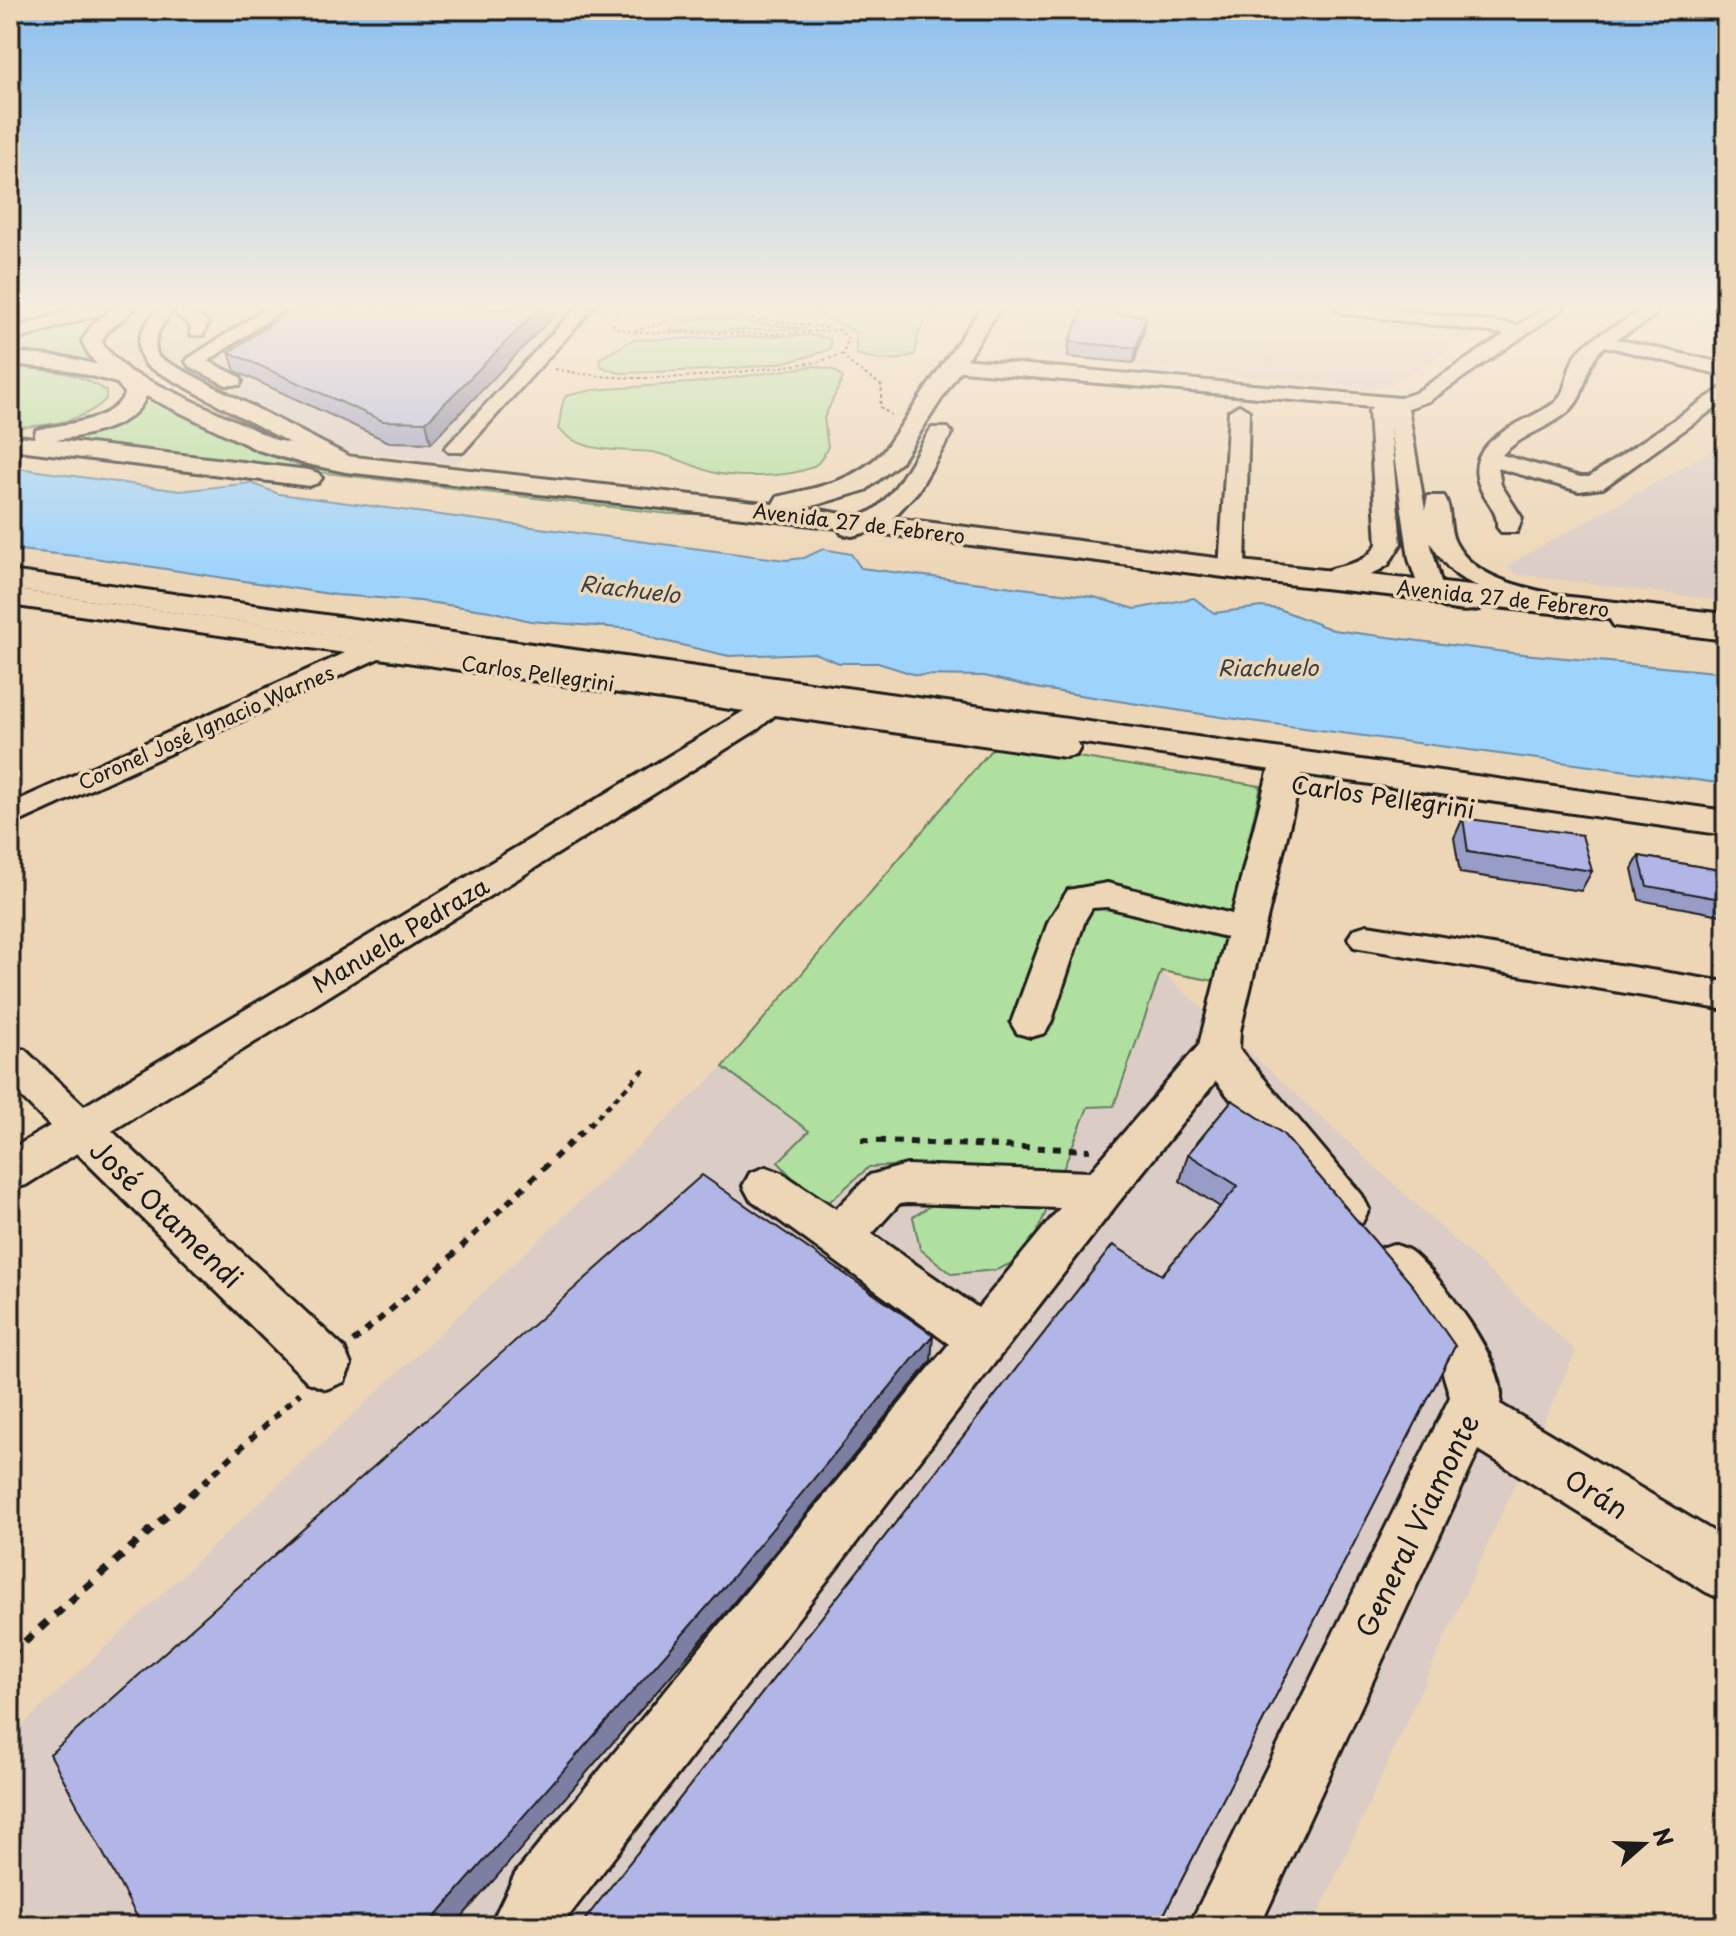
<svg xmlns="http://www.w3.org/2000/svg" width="1736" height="1936" font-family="'Playpen Sans',sans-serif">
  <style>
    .built { fill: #dbccc5 }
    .green { fill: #b0e09f; stroke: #667e5e; stroke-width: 2 }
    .water { fill: #9ed3fc; stroke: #6a8aa2; stroke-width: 2 }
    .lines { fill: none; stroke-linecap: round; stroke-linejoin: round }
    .minor-casing { stroke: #1c1c1c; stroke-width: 6 }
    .major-casing { stroke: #1c1c1c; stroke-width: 6 }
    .highway-casing { stroke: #1c1c1c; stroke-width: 6 }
    .path-far3 { stroke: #1c1c1c; stroke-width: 2; stroke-dasharray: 3 3; stroke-linecap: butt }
    .path-far2 { stroke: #1c1c1c; stroke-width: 5; stroke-dasharray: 6 6; stroke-linecap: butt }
    .path-far1 { stroke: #1c1c1c; stroke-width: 6; stroke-dasharray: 8 8; stroke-linecap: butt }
    .path { stroke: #1c1c1c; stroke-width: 8; stroke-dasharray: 10 10; stroke-linecap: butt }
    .minor { fill: #edd6b6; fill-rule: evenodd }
    .major { fill: #edd6b6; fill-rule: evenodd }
    .highway { fill: #edd6b6; fill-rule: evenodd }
    .wall { fill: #989dc7; stroke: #1c1c1c; stroke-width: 2 }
    .shaded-wall { fill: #7c7fa2; stroke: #1c1c1c; stroke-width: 2 }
    .building { fill: #b1b6e7; stroke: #1c1c1c; stroke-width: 2 }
    .labels { text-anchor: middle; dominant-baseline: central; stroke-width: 7; stroke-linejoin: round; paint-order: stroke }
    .far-street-label { font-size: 20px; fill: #1c1c1c; stroke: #edd6b6 }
    .far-water-label { font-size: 22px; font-style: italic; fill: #364149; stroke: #edd6b6 }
    .street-label { font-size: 24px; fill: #1c1c1c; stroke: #edd6b6 }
    .near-street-label { font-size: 28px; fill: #1c1c1c; stroke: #edd6b6 }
  </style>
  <rect width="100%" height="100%" fill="#edd6b6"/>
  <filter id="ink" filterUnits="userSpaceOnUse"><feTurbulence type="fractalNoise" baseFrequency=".0125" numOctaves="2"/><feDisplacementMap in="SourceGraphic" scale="16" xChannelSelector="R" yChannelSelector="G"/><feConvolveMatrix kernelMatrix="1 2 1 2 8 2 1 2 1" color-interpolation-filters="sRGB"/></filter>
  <g filter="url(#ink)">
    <!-- built -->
    <path class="built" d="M136,308h460l-140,155 -106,-12 -64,-11 -141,-72 -31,-21 -6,-10 4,-11z
      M1031,308h485l-125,77 -16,4 -371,-36z
      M1708,308h18v34l-43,-10z
      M1726,443v158l-209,-27 -11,-8z
      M1161,971l415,380 -263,575h-1303v-189l713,-670 146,100 191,10 28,-70 26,-2z"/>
    <!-- green -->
    <path class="green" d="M109,308h7l-29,23 -3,11 8,18 -82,-7v-13l72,-21z
      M815,308h120l-16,24 -4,22c-21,10 -37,6 -59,0v-22l-38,-19z
      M707,317l100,12 -137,2c6,-11 24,-12 37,-14z
      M815,335l15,4 1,9c-49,24 -155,23 -212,25l-17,-6 -3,-8 34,-19z
      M815,366l19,4 9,8 -19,40 4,29c-3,5 -6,12 -10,16 -17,15 -81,15 -103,10 -22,-6 -42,-18 -64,-21 -33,-3 -67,2 -93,-23 4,-12 1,-23 8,-33l27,-6 110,-8z
      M10,367c31,2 70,4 96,24v8c-22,24 -65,28 -96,28z
      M142,391l125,60 568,73c-55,2 -110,-12 -165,-10l-639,-76 56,-9z
      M996,744l265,42 -46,195 -54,-10 -47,135 -26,1 -28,70 -151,-12 -40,2 -48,42 -43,-47 31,-31 -86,-64z
      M941,1199l108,6 -23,52 -30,13 -44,4 -32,-25 -7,-32z"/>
    <!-- water -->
    <path class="water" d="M10,467l170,24 71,-8 28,11 506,66 19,-2 19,-9 28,5 10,14 233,29 41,12 59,-11 20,15 47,-6 18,2 54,21 180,23 213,20v111l-505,-67 -180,-28 -57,-13 -68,-1 -38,-12h-39l-25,-10 -85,3 -74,-17 -22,-10 -103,-8 -40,-10 -70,-10 -84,-6 -242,-37 -84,-9z"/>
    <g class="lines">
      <!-- minor casing -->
      <g class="minor-casing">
        <path id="minor" d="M158,308h16c-10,16 -26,31 -15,50l195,101 3,5 -3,5h-16l-191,-103c-17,-23 -4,-38 11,-58z
          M178,308h16l-1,4 15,11 -5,12h-12l-1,-10 -14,-11z
          M267,308h19l-78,53 32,16 2,4 -2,4h-14l-37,-19 -3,-4 3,-4z
          M576,308h17l-130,144h-14l-4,-4 4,-4z
          M1334,308h46l138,17 27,-17h19l-135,93 -21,7 17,102 3,-14h16c9,14 3,33 12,48 21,39 82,46 121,55l4,6 -4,6c-23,5 -98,-21 -119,-35 -12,-9 -20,-21 -28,-34l12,44 10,7 27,4 4,6 -4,6c-21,5 -41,-2 -58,-14l-12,-36 -19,-133 11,118 -13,21 -15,9 -44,13 -9,-3 -4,-5c13,-18 46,-7 61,-35l-8,-133 3,-4 -421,-37 -9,-6 9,-6 449,40 15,-5 90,-59 -163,-21z
          M1643,308h18l-19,17 -26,14 110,25v12l-121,-30c-24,20 -15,46 -36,65 -20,18 -48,23 -67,44l78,22h9l137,-92v15l-123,88 -24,3 -81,-23 3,17 21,33 -5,14h-16l-4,-5c2,-15 -12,-26 -17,-40 -20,-48 47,-64 76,-85 12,-13 10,-32 20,-47 18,-23 45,-29 67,-47z
          M1239,405l10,6 -4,158 -4,5h-18l-4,-5 10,-158z
          M10,589l753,107 16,-7 10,3 3,8 273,39 11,2 4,7 -4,7 -11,2 -290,-42 -17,14 -646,402 232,217 7,17 -7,17 -18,7 -18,-7 -231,-229 -51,32 -16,5v-40l40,-24 -40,-40v-40l15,4 59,56 660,-395 -365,-53 -369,168v-22l335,-151 -335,-48z
          M1623,612l103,12v16l-112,-14 -4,-6 4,-6z
          M1287,752l11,2 5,7 -3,21 -60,249 -1,18 123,146 7,14 -7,14 -16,5 -16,-5 -114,-142 -99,123 -556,722h-71l25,-52 434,-530 -199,-145 -7,-13 7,-13 16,-6 16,6 54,36 34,-34 37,-10 183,7 109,-127 27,-108 -119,-30 -15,1 -7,12 -34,103 -6,10 -14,4 -14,-4 -6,-10 38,-103 19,-30 39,-7 125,31 39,-153 5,-7zM907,1203l153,5 -82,100 -106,-74 27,-30z
          M1367,925l359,57v28l-372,-63 -6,-9 6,-9z
          M1393,1244c5,2 13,4 17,7 28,21 101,118 90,153l226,135v62l-20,-9 -227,-142 -219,476h-71l261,-529 -11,-37 -63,-80 -7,-15 7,-15z"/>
      </g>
      <!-- major casing -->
      <g class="major-casing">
        <path id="major" d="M981,308h19l-99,154 -35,28 -60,18c14,1 43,9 56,7 29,-6 54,-65 70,-87h16l4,5 -34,58 -25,27 339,42 494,54v18l-494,-54 -364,-46 -16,4 -10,-2 -4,-6 -492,-56 -44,-9 -44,-13 -112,-54c-12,33 -60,39 -90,44l253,30 9,3 4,5 -4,5 -9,3 -299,-37v-14l24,3 2,-8c27,-7 77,-7 89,-37l-8,-10 -48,-13 -59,-6v-12l59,6 64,15 143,67 70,16 427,48 4,-7c41,-10 74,-14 106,-45z
          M10,571l1716,240v24l-1716,-246z"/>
      </g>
      <!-- highway casing -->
      <g class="highway-casing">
        <path id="highway" d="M80,308h29l-3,4 -96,30v-13z
          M113,308h22l-28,24 -5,9 3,7 31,30 -11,7c-17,-5 -37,-28 -43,-44l10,-16z"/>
      </g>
      <!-- path-far3 -->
      <path class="path-far3" d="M621,308l-8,10 1,9 19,5 143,2 63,-4 9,9 -5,15 8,10 31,22 -2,21 11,8
        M635,331l55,-16h34l106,13
        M555,369c89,19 174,4 263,-7l25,-8"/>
      <!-- path-far2 -->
      <path class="path-far2" d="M589,1125l57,-57"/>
      <!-- path-far1 -->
      <path class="path-far1" d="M861,1140l229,10
        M353,1342l82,-70 156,-149
        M203,1483l97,-90"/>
      <!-- path -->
      <path class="path" d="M10,1655l196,-174"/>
      <!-- minor -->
      <use href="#minor" class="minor"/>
      <!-- major -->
      <use href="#major" class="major"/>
      <!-- highway -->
      <use href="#highway" class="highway"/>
    </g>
    <!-- wall -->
    <path class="wall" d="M561,308l-130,135 -42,-1 -154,-71 -6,-19z
      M1146,316l-2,14 -10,33 -66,-6 1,-15z
      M1463,818l129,53 -11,20 -121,-18 -6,-35z
      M1639,856l87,15v45l-87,-16 -7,-31z
      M1232,1100l51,34 130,152 42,60 -297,580h-578l533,-681 49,30 58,-68 -40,-26 8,-27z"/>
    <!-- shaded-wall -->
    <path class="shaded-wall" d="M540,308h21l-130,135 -5,-21z
      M1146,316l-2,14 -10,33 2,-15z
      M933,1335l-2,26 -206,252 -271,313h-27z"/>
    <!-- building -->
    <path class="building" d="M294,308h246l-114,114 -43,-1 -154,-69z
      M1083,310l63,6 -10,32 -67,-6z
      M1463,818l119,17 10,36 -124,-19z
      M1639,856l87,15v29l-79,-14z
      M1232,1100l51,34 130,152 42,60 -297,580h-578l533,-681 49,30 76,-89 -50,-32z
      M702,1175l231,160 -213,257 -293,334h-285l-92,-172z"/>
  </g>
  <!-- sky -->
  <linearGradient id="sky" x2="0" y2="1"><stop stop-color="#8ac0f0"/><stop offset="0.53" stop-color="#f7edde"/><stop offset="1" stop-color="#f7edde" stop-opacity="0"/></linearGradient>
  <rect width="1736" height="579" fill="url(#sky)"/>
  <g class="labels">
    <!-- far-street labels -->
    <g class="far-street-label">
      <text transform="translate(859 523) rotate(7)">Avenida 27 de Febrero</text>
      <text transform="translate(1503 598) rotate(6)">Avenida 27 de Febrero</text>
      <text transform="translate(538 673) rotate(8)">Carlos Pellegrini</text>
      <text transform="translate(206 727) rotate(-24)">Coronel José Ignacio Warnes</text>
    </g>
    <!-- far-water labels -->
    <g class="far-water-label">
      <text transform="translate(630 588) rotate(7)">Riachuelo</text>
      <text x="1268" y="666">Riachuelo</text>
    </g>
    <!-- street labels -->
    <g class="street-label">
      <text transform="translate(1383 796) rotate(8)">Carlos Pellegrini</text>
      <text transform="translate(400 934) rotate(-31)">Manuela Pedraza</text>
    </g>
    <!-- near-street labels -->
    <g class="near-street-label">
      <text transform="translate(167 1213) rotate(44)">José Otamendi</text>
      <text transform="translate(1597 1493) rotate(32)">Orán</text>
      <text transform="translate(1416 1525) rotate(-64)">General Viamonte</text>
    </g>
  </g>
  <!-- margin -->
  <rect width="1736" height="1936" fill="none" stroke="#edd6b6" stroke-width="40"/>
  <rect x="20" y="20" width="1696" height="1896" fill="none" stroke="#1c1c1c" stroke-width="3" filter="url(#ink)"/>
  <!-- north arrow -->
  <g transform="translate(1644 1844) rotate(70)" stroke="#edd6b6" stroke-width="6" paint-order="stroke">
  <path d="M0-6L14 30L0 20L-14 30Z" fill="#1c1c1c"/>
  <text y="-12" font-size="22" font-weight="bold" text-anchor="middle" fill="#1c1c1c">N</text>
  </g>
</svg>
